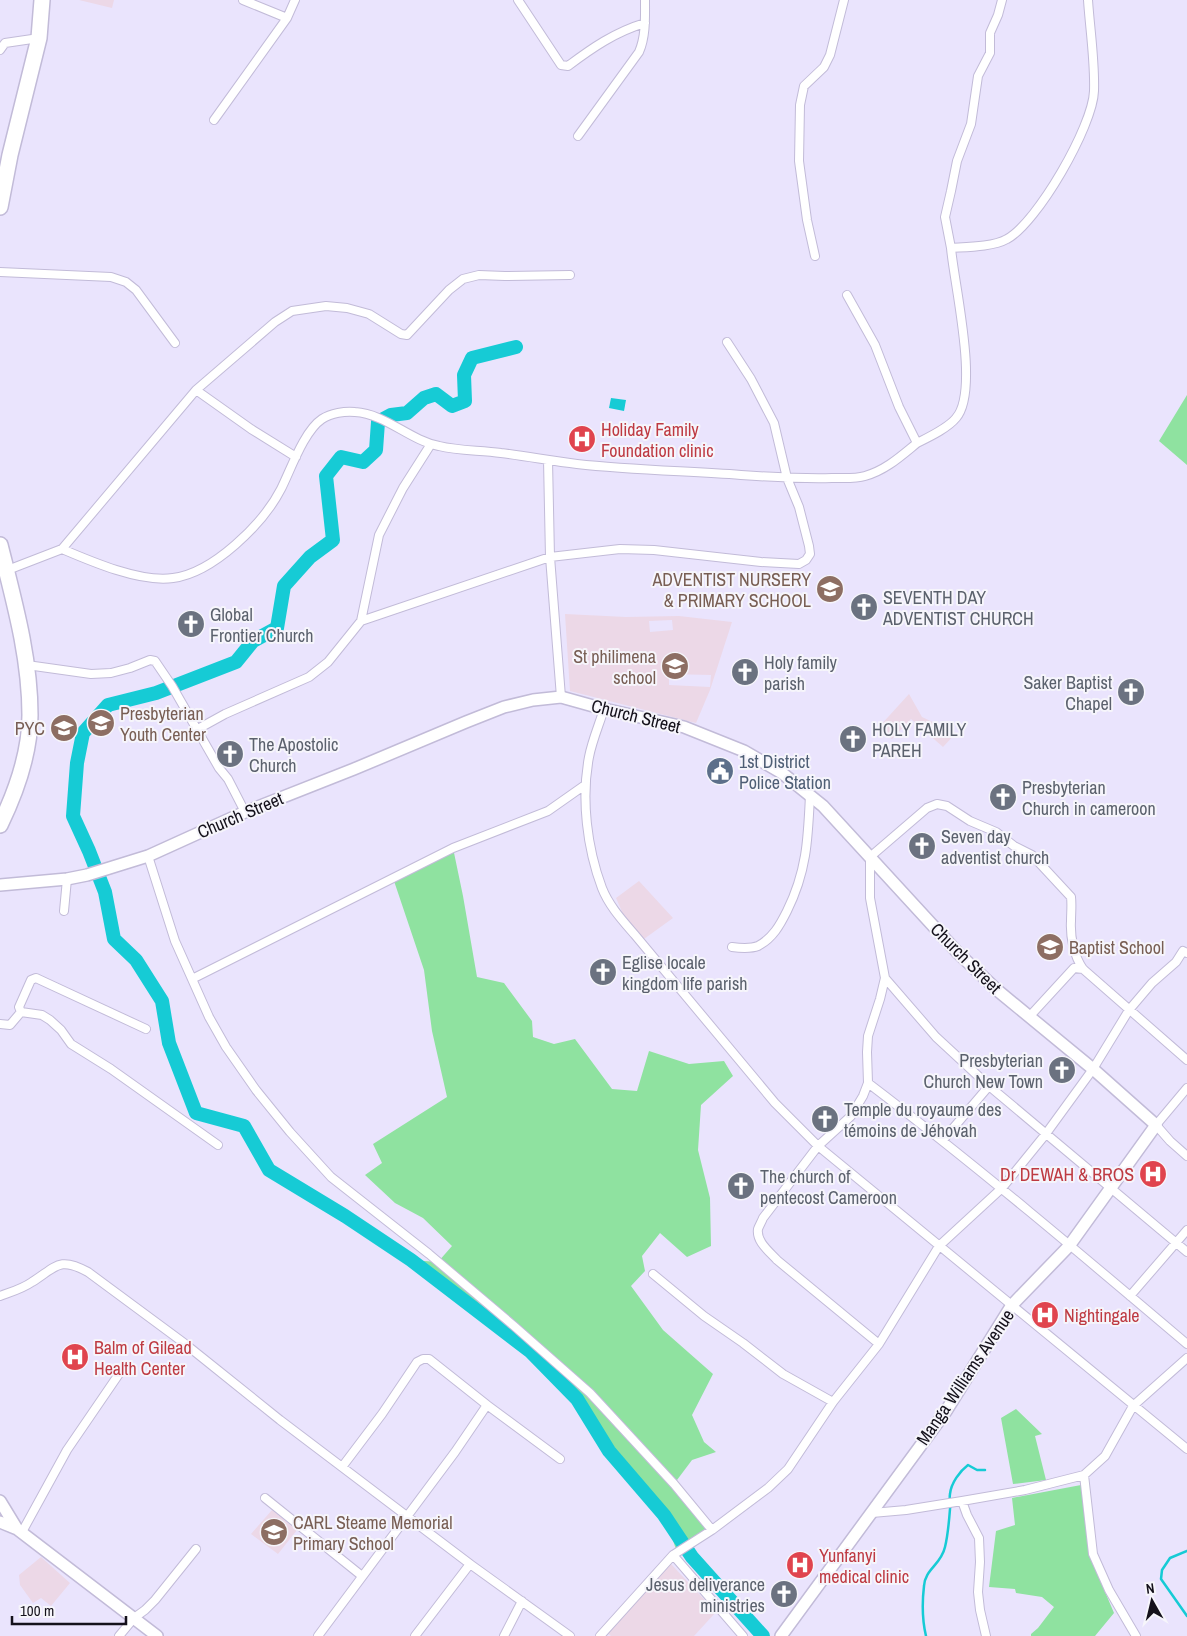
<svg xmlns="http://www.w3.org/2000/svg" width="1187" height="1636" font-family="'Archivo Narrow',sans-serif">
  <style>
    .education { fill: #ecd8e7; fill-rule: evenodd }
    .green { fill: #8fe2a0 }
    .water { fill: #16cbd5 }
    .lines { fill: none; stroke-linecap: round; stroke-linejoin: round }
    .stream { stroke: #16cbd5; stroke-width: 2.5 }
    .river { stroke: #16cbd5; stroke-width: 14 }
    .street-casing { stroke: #c2bbd8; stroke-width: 10 }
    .secondary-casing { stroke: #c2bbd8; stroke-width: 14 }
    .highway-casing { stroke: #c2bbd8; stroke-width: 18 }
    .street { stroke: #fff; stroke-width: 8 }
    .secondary { stroke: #fff; stroke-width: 11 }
    .highway { stroke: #fff; stroke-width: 15 }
    .labels { text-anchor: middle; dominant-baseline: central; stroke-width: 4; stroke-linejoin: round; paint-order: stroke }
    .health-label { font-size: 18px; fill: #be3a42; stroke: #f6f5fb; text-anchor: start }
    .education-label { font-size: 18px; fill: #785e54; stroke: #f6f5fb; text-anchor: end }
    .worship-label { font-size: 18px; fill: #5b616d; stroke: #f6f5fb; text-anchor: start }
    .street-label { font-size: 18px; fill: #14111b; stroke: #f6f5fb }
    .service-label { font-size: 18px; fill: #4e5e75; stroke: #f6f5fb; text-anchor: start }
  </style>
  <rect width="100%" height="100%" fill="#eae4fd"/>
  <!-- education -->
  <path class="education" d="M79,0h35l-2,8z
    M565,614l61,3 53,-1 53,6 -22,68 -14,33 -126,-32zM672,620l1,10 -23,2 -1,-11zM669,674l42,1 -1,12 -41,-2z
    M909,694l13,23 34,16 -13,14 -32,-28 -19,20 -14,-11z
    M639,881l34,37 -29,21 -21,-25 -7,-16z
    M272,1510l25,20 -19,24 -27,-20z
    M41,1557l29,26 -19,23 -10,-8 -8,5 -13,-18 -1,-10z
    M671,1564l45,48 -22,24h-83l-4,-3z"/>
  <!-- green -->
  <path class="green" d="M1187,395v70l-28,-24z
    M453,848l10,48 14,81 27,6 28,38 1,16 21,7 21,-5 37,50 25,2 12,-40 40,13 35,-3 9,15 -32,29 -3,45 12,48 1,48 -24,11 -27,-24 -18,23 3,15 -14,15 32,44 50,44 -21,41 12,27 12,10 -24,8 -18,24 38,46 -35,22 -13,-37 -55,-64 -32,-52 -46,-47 -120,-92 27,2 14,-16 -29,-28 -28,-15 -30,-28 17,-12 -9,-19 74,-47 -15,-66 -8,-61 -31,-92z
    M1016,1409l26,25 -7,2 11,44 -33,4 -12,-66z
    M1081,1485l8,69 25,59 -19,23h-64v-2l7,-6 16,-21 -12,-10 -26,-4 -1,-4 -26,-2 7,-56 19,-6 -3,-27z"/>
  <!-- water -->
  <path class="water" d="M611,398l15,2 -2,11 -15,-3z"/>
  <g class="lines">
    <!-- stream -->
    <path class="stream" d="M1187,1551l-17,7 -8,12 -1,9 26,37
      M926,1636c-4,-17 -4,-33 -2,-50 1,-17 17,-21 21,-39 3,-12 4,-25 5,-38 1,-5 -1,-10 0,-15 1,-11 10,-23 18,-29l9,5h8"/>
    <!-- river -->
    <path class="river" d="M516,347l-44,11 -8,17 1,26 -13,5 -16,-12 -12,4 -17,15 -16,2 -13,7 -2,28 -13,12 -22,-5 -15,19 7,64 -23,17 -26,29 -7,42 -24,13 -17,21 -80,31 -48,12 -25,28 -6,30 -4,53 16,35 16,41 9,47 22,21 26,41 7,42 27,70 48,13 25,44 76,46 66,44 120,92 46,47 32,52 55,64 28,42 71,79"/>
    <!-- street casing -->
    <g class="street-casing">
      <path id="street" d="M243,0l44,18
        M518,0l43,65 7,1c24,-18 47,-34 77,-43
        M0,50l5,-7 34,-5
        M214,120l73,-102 8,-18
        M578,136l61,-84c7,-16 6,-35 6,-52
        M951,248l-6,-31 6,-26 6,-30 14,-37 7,-48 12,-23v-20l8,-18 4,-15
        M815,256l-8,-36 -8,-59 1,-56 4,-19 20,-19 6,-12 14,-55
        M0,272l111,5 15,5 10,8 39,53
        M196,390l55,39 45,28
        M917,443c12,-6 31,-15 39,-25 24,-27 -2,-134 -5,-170 15,-1 42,-1 56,-9 30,-16 86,-113 87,-148 1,-30 -4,-61 -6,-91
        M548,460l2,97 11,140
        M62,549c28,12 79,34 111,29 40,-5 90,-54 108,-89 10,-20 23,-58 41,-70 9,-6 23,-8 33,-7 31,2 54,28 84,34 20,5 41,4 62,7 25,3 51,8 76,11 54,6 109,7 164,11 30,2 60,4 91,3 11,0 23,1 33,-2 21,-6 36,-20 52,-33l-18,-36 -24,-62 -28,-50
        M5,571l57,-22 134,-159 79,-68 17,-11 34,-5 21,2 22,6 32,20 6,1 42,-45 14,-11 16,-4 26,1 65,-1
        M361,621l18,-86 24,-47 28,-44
        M27,665l64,9 20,-1 19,-5 20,-8 5,1 17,25 47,82 9,11 17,33
        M604,709c-5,16 -12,32 -15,48 -8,42 -2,91 13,131 7,18 21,33 33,47l140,168 43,43 369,303
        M196,730l29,-16 84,-37 19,-15 33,-41 189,-64 70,-8 34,1 107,12 38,2 7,-4 4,-6 -1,-8 -10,-39 -12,-29 -13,-55 -23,-44 -24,-37
        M148,856l27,85 34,76 17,30 30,43 34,42 41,45 98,77 85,72 76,67 84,91 38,46
        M64,911l3,-32
        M732,947c8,1 18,2 26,-1 15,-8 22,-21 29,-35 20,-40 21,-73 23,-116
        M885,978l51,59 53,49 198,166
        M192,979l261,-131 95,-37 37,-26
        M1029,1017l45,-49 9,1
        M0,1024l10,1 11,-13
        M146,1029l-110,-51 -5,2 -12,27 2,5 21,3 8,5 11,10 10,14 40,25 107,76
        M1187,1060l-104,-91c-9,-13 -13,-32 -12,-48 0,-8 1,-16 0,-24l-39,-42 -18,-9 -18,-14 -26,-11 -23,-15 -10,-2 -10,4 -57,49v41l15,80 -5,21 -12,37 -1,16 1,31c109,83 214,172 319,261
        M868,1083l-5,13 -12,20 -33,30 -55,72c-1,3 -4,8 -5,11 -2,13 12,23 19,31l102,84
        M1187,1088l-31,37 14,16 17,15
        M943,1140l46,-54
        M653,1274l51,42 39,27 40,31 50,28
        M0,1296c11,-4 22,-7 32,-14 24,-15 27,-26 56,-10l96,71 96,77 190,144 100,72
        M1130,1296l57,-66
        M342,1467l40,-53 35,-52 6,-3h6l58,46
        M1084,1475l9,79 16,36 27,46
        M265,1498l97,78
        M962,1501l5,14 12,23 1,24 -2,30 2,18 6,26
        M872,1513l34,-3 56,-9 63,-11 59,-15 21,-19 28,-50 54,-48
        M22,1532l45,-82 54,-79
        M673,1555l70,81
        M119,1636l15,-18 11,-8 10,-10 41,-51
        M318,1636l137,-184 32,-47 73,54
        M415,1636l55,-72
        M504,1636l18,-35
        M600,1636l73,-81 39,-25 56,-42 20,-19 45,-67 46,-58 60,-98 63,-58 43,-53 48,-66 36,-59 23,-27 24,-21 7,-11 4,2"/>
    </g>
    <!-- secondary casing -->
    <g class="secondary-casing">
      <path id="secondary" d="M0,885l67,-6 20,-4 61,-19 97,-44 109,-43 112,-47 38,-15 29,-7 28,-3 43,12 80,18 60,24 38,22 41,33 135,147 39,37 96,79 63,56 -87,121 -57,59 -66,106 -165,225
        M0,1501l17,28 140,107
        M0,1522l17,7"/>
    </g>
    <!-- highway casing -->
    <g class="highway-casing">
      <path id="highway" d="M0,207l10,-52 29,-117 3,-38
        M0,545c14,56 30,112 30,170 0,36 -14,77 -30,110"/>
    </g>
    <!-- street -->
    <use href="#street" class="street"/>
    <!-- secondary -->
    <use href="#secondary" class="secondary"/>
    <!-- highway -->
    <use href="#highway" class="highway"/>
  </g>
  <!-- icons -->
  <defs>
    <g id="hospital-disc" transform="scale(1.4375)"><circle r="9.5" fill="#e0444e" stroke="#f6f5fb"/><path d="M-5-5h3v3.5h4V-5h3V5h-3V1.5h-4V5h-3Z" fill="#fff"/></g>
    <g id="school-disc" transform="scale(1.4375)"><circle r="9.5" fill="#8d6e63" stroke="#f6f5fb"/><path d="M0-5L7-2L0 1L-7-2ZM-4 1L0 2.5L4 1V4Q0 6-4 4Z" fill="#fff"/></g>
    <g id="church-disc" transform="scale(1.4375)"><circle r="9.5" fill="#6b7280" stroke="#f6f5fb"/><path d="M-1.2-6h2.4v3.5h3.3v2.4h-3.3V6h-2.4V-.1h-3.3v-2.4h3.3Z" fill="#fff"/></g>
    <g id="civic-disc" transform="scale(1.4375)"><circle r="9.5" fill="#5c6f8a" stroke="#f6f5fb"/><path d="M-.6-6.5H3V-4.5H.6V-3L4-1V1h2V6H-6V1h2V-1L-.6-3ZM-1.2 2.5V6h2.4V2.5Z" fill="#fff"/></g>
  </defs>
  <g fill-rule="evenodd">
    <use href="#hospital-disc" x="582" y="439"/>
    <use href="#school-disc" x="830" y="589"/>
    <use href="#church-disc" x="864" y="607"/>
    <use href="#church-disc" x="191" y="624"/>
    <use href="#school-disc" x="675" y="666"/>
    <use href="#church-disc" x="745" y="672"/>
    <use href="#church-disc" x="1131" y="692"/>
    <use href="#school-disc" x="101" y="723"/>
    <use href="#school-disc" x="64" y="728"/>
    <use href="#church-disc" x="853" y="739"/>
    <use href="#church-disc" x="230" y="754"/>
    <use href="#civic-disc" x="720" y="771"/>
    <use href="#church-disc" x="1003" y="797"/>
    <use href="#church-disc" x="922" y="846"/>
    <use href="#school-disc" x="1050" y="947"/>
    <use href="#church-disc" x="603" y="972"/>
    <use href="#church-disc" x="1062" y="1070"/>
    <use href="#church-disc" x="825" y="1119"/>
    <use href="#hospital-disc" x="1153" y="1174"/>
    <use href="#church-disc" x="741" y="1186"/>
    <use href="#hospital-disc" x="1045" y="1315"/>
    <use href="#hospital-disc" x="75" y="1357"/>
    <use href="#school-disc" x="274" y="1532"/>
    <use href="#hospital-disc" x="800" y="1565"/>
    <use href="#church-disc" x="784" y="1594"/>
  </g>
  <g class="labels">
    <!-- health labels -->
    <g class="health-label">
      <text x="601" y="429">Holiday Family<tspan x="601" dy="21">Foundation clinic</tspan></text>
      <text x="1134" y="1174" text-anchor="end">Dr DEWAH &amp; BROS</text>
      <text x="1064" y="1315">Nightingale</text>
      <text x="94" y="1347">Balm of Gilead<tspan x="94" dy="21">Health Center</tspan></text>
      <text x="819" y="1555">Yunfanyi<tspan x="819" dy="21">medical clinic</tspan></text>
    </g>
    <!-- education labels -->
    <g class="education-label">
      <text x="811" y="579">ADVENTIST NURSERY<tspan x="811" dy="21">&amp; PRIMARY SCHOOL</tspan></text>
      <text x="656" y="656">St philimena<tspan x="656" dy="21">school</tspan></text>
      <text x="120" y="713" text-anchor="start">Presbyterian<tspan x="120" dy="21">Youth Center</tspan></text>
      <text x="45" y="728">PYC</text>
      <text x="1069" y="947" text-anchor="start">Baptist School</text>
      <text x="293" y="1522" text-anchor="start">CARL Steame Memorial<tspan x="293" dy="21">Primary School</tspan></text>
    </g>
    <!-- worship labels -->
    <g class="worship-label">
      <text x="883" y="597">SEVENTH DAY<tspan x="883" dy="21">ADVENTIST CHURCH</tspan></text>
      <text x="210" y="614">Global<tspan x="210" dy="21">Frontier Church</tspan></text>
      <text x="764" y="662">Holy family<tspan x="764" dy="21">parish</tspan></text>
      <text x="1112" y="682" text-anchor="end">Saker Baptist<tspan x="1112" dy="21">Chapel</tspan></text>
      <text x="872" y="729">HOLY FAMILY<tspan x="872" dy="21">PAREH</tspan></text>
      <text x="249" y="744">The Apostolic<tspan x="249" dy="21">Church</tspan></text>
      <text x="1022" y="787">Presbyterian<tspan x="1022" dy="21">Church in cameroon</tspan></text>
      <text x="941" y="836">Seven day<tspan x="941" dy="21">adventist church</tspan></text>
      <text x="622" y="962">Eglise locale<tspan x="622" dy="21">kingdom life parish</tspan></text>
      <text x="1043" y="1060" text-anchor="end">Presbyterian<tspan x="1043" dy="21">Church New Town</tspan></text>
      <text x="844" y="1109">Temple du royaume des<tspan x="844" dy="21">témoins de Jéhovah</tspan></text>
      <text x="760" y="1176">The church of<tspan x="760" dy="21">pentecost Cameroon</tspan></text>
      <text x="765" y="1584" text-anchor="end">Jesus deliverance<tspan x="765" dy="21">ministries</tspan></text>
    </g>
    <!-- street labels -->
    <g class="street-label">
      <text transform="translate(636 716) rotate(14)">Church Street</text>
      <text transform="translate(240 815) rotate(-23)">Church Street</text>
      <text transform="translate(966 958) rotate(45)">Church Street</text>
      <text transform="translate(965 1377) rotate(-56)">Manga Williams Avenue</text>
    </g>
    <!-- service labels -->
    <g class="service-label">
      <text x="739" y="761">1st District<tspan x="739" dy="21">Police Station</tspan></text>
    </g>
  </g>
  <!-- north arrow -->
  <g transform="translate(1152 1601) rotate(352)" stroke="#f6f5fb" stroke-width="4" paint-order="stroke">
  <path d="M0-4L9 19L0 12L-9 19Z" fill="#14111b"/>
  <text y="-8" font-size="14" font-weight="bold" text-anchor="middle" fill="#14111b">N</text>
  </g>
  <!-- scale -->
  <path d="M12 1616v8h114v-8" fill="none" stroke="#14111b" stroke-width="2.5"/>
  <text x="20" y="1616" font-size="15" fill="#14111b" stroke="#f6f5fb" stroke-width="4" paint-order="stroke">100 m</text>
</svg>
